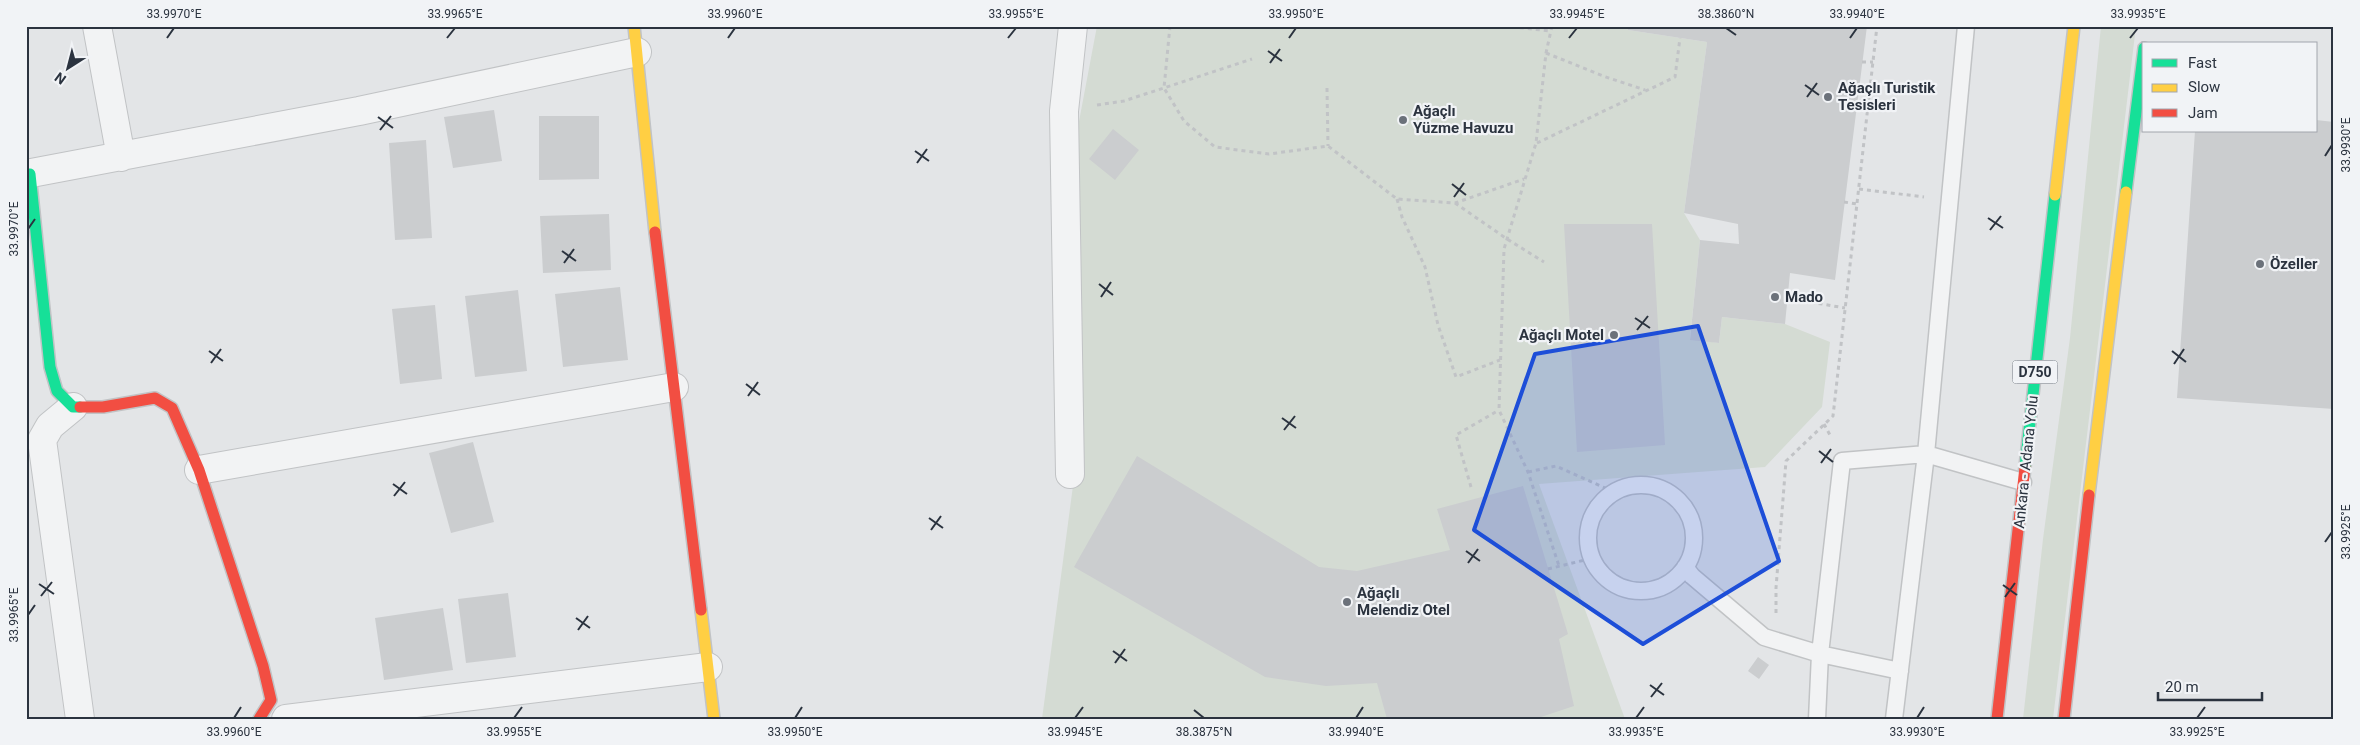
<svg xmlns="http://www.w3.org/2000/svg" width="2360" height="745" font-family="Roboto,sans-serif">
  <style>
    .green { fill: #d4dbd3 }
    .building { fill: #cbcdcf }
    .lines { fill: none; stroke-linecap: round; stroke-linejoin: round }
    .lane-casing { stroke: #c1c3c5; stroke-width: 19 }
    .street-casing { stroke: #c1c3c5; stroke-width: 30 }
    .fast-casing { stroke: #c1c3c5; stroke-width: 14 }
    .slow-casing { stroke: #c1c3c5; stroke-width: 14 }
    .jam-casing { stroke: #c1c3c5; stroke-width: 14 }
    .path { stroke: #c1c3c6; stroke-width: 3; stroke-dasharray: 4 4; stroke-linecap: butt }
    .lane { stroke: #f2f3f4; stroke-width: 16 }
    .street { stroke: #f2f3f4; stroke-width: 28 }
    .fast { stroke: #16e098; stroke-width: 11 }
    .slow { stroke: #ffcf43; stroke-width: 11 }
    .jam { stroke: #f24e42; stroke-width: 11 }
    .marked { fill: #1d4ed8; fill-opacity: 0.2; stroke: #1d4ed8; stroke-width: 4; stroke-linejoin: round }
    .ticks { fill: none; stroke: #2b333f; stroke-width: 2 }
    .poi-dot { fill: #6b717a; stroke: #f1f3f6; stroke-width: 2 }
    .labels { text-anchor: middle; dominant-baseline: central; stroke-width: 4.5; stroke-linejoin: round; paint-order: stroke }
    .shield { fill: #f1f3f6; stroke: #666d76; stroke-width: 1 }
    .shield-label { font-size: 14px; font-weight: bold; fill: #2b333f }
    .poi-label { font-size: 15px; font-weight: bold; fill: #2b333f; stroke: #f1f3f6; text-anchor: start }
    .street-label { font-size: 15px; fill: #2b333f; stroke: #f1f3f6 }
    .neatline { fill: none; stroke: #2b333f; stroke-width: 2 }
    .ticks-label { font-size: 12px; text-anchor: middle; fill: #2b333f }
  </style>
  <rect width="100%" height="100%" fill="#e3e5e7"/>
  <!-- green -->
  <path class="green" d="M1097,26h531v4l79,12 -23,171 16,27 -10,99 29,4 3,-26 63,7 45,18 -8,65 -57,60 -226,17 86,235h-583l40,-301 -5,-286z
    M2101,26h35l-83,693h-30l20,-180 27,-201z"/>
  <!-- building -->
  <path class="building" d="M1628,26h239l-32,254 -45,-7 -5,51 -63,-7 -3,26 -29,-3 10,-100 39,4 -1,-20 -54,-11 23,-171 -79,-12z
    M494,110l8,51 -49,7 -9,-51z
    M539,116h60v63l-60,1z
    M2316,120l18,2v287l-157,-11 18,-267h121z
    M1113,129l26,21 -24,30 -26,-21z
    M426,140l6,98 -37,2 -6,-97z
    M609,214l2,56 -68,3 -3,-57z
    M1564,224h88l13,221 -88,7z
    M620,287l8,73 -65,7 -8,-73z
    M518,290l9,81 -52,6 -10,-81z
    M435,305l7,74 -42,5 -8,-75z
    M473,442l21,80 -43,11 -22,-80z
    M1137,456l182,111 38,4 93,-21 -13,-41 86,-23 45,148 -9,5 15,67 -39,13h-148l-10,-36 -51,3 -61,-9 -191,-110z
    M508,593l8,64 -50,6 -8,-64z
    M443,608l10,62 -69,10 -9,-62z
    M1758,657l11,8 -10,14 -11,-8z"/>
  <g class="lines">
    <!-- lane casing -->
    <g class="lane-casing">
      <path id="lane" d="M1588 538a53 53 0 1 1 106 0a53 53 0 1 1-106 0Z
        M1685,567l7,9 72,61 56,17 80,17
        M1817,719l3,-65 22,-193 84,-7 97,28
        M1894,719l32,-265 40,-428"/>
    </g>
    <!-- street casing -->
    <g class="street-casing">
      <path id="street" d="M97,26l24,131
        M26,174l333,-63 278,-59
        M73,407l-23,19 -8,14 38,279
        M199,470l475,-83
        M1070,474l-6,-363 9,-85
        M286,719l422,-52"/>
    </g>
    <!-- fast casing -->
    <g class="fast-casing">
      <path id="fast" d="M30,174l20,193 7,24 16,16h7
        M2126,192l18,-144
        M2025,467l30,-272"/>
    </g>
    <!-- slow casing -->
    <g class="slow-casing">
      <path id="slow" d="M634,26l21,206
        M2055,195l19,-169
        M2089,495l37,-303
        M701,610l13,109"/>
    </g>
    <!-- jam casing -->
    <g class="jam-casing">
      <path id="jam" d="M655,232l46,378
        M80,407h23l52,-9 17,10 27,62 64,196 8,34 -12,19
        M1997,719l28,-252
        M2064,719l25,-224"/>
    </g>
    <!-- path -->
    <path class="path" d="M1170,26l-6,62 20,33 31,26 54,7 59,-8 69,53 58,4 69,-24
      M1504,26l47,5
      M1552,26l-6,27 -10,90 -32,106 -5,161 29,62 31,94
      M1546,53l57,23 42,14
      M1862,62h11
      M1327,88l1,58
      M1097,105l27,-4 128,-42
      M1537,143l138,-66 5,-39
      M1859,189l65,8
      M1397,199l5,18 23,50 13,58 18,52 44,-17
      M1844,202l13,2
      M1455,203l52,36 37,23
      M1787,298l58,10
      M1824,424l7,13
      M1528,472l28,-6 58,26
      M1471,487l-15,-52 43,-25
      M1548,569l45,-11
      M1776,613v-25l10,-127 47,-45 44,-390"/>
    <!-- lane -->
    <use href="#lane" class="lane"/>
    <!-- street -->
    <use href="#street" class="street"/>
    <!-- fast -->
    <use href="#fast" class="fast"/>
    <!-- slow -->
    <use href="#slow" class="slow"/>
    <!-- jam -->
    <use href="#jam" class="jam"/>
  </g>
  <!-- marked area -->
  <path class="marked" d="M1698,326l81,235 -136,83 -169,-114 61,-176z"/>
  <!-- ticks -->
  <path class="ticks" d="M1726,28l10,7M167,38l7,-10M447,38l8,-10M728,38l7,-10M1008,38l8,-10M1289,38l7,-10M1569,38l8,-10M1850,38l7,-10M2130,38l8,-10M1268,51l14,10M1270,63l10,-14M1805,85l14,10M1807,97l10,-14M378,117l15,11M380,130l11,-14M915,151l14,10M2325,156l7,-11M917,163l10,-14M1452,184l14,11M1454,197l10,-14M1988,218l15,10M28,229l7,-10M1990,230l11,-14M562,251l14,10M564,263l10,-14M1099,284l14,11M1101,297l10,-15M1635,318l15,10M1637,330l11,-14M209,351l14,10M2172,351l14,11M211,363l10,-14M2174,364l10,-15M746,384l14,11M748,396l10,-14M1282,418l14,10M1284,430l11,-14M1819,451l14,11M1821,463l10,-14M393,484l14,10M394,496l11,-14M929,518l14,10M931,530l10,-14M2325,542l7,-10M1466,551l14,10M1468,563l10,-14M39,584l15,10M2003,585l14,10M41,596l11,-14M2005,597l10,-14M28,615l7,-10M576,618l14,10M578,630l10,-14M1113,651l14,10M1115,663l10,-14M1650,685l14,10M1651,697l11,-14M1194,710l10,8M234,718l7,-11M514,718l8,-11M795,718l7,-11M1075,718l8,-11M1356,718l7,-11M1636,718l8,-11M1917,718l7,-11M2197,718l8,-11"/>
  <!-- markers -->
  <g class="poi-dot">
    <circle cx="1828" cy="97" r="5"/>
    <circle cx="1403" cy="120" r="5"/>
    <circle cx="2260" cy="264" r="5"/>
    <circle cx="1775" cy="297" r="5"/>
    <circle cx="1614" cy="335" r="5"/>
    <circle cx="1347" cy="602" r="5"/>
  </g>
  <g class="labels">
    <!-- shield labels -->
    <rect class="shield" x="2012.5" y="360.5" width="45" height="23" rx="4"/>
    <g class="shield-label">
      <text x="2035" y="372">D750</text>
    </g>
    <!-- poi labels -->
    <g class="poi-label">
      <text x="1838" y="88">Ağaçlı Turistik<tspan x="1838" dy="17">Tesisleri</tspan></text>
      <text x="1413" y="111">Ağaçlı<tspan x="1413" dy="17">Yüzme Havuzu</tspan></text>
      <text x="2270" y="264">Özeller</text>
      <text x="1785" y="297">Mado</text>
      <text x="1604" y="335" text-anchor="end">Ağaçlı Motel</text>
      <text x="1357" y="593">Ağaçlı<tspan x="1357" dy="17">Melendiz Otel</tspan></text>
    </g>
    <!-- street labels -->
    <g class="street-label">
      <text transform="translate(2026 462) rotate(-84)">Ankara - Adana Yolu</text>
    </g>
  </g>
  <!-- border -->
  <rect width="2360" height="745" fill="none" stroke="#f1f3f6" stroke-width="55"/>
  <!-- legend -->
  <rect x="2142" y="42" width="175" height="90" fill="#f1f3f6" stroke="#a2a6ad"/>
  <rect x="2152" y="59" width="25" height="8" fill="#16e098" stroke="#a2a6ad"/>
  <text x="2188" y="68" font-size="15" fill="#2b333f">Fast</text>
  <rect x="2152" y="84" width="25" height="8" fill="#ffcf43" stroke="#a2a6ad"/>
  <text x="2188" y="92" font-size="15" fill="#2b333f">Slow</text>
  <rect x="2152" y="109" width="25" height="8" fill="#f24e42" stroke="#a2a6ad"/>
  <text x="2188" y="118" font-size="15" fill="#2b333f">Jam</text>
  <!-- north arrow -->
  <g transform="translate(68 68) rotate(216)" stroke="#f1f3f6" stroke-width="4" paint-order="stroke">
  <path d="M0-4L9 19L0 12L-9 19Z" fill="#2b333f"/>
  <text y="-8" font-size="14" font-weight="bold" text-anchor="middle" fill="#2b333f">N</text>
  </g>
  <!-- scale -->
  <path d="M2158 692v8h104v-8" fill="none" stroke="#2b333f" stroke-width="2.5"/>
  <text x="2165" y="692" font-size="15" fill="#2b333f" stroke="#f1f3f6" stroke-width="4" paint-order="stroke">20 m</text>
  <rect x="28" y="28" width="2304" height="690" class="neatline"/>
  <g class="ticks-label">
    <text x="174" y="18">33.9970°E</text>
    <text x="455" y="18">33.9965°E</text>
    <text x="735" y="18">33.9960°E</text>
    <text x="1016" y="18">33.9955°E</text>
    <text x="1296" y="18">33.9950°E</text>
    <text x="1577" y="18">33.9945°E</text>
    <text x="1726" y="18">38.3860°N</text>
    <text x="1857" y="18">33.9940°E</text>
    <text x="2138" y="18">33.9935°E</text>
    <text transform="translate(2346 145) rotate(-90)" y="4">33.9930°E</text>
    <text transform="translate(14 229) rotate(-90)" y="4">33.9970°E</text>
    <text transform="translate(2346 532) rotate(-90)" y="4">33.9925°E</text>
    <text transform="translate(14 615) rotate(-90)" y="4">33.9965°E</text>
    <text x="234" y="736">33.9960°E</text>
    <text x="514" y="736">33.9955°E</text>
    <text x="795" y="736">33.9950°E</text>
    <text x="1075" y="736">33.9945°E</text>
    <text x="1204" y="736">38.3875°N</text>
    <text x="1356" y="736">33.9940°E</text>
    <text x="1636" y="736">33.9935°E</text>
    <text x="1917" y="736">33.9930°E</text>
    <text x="2197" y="736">33.9925°E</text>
  </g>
</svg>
